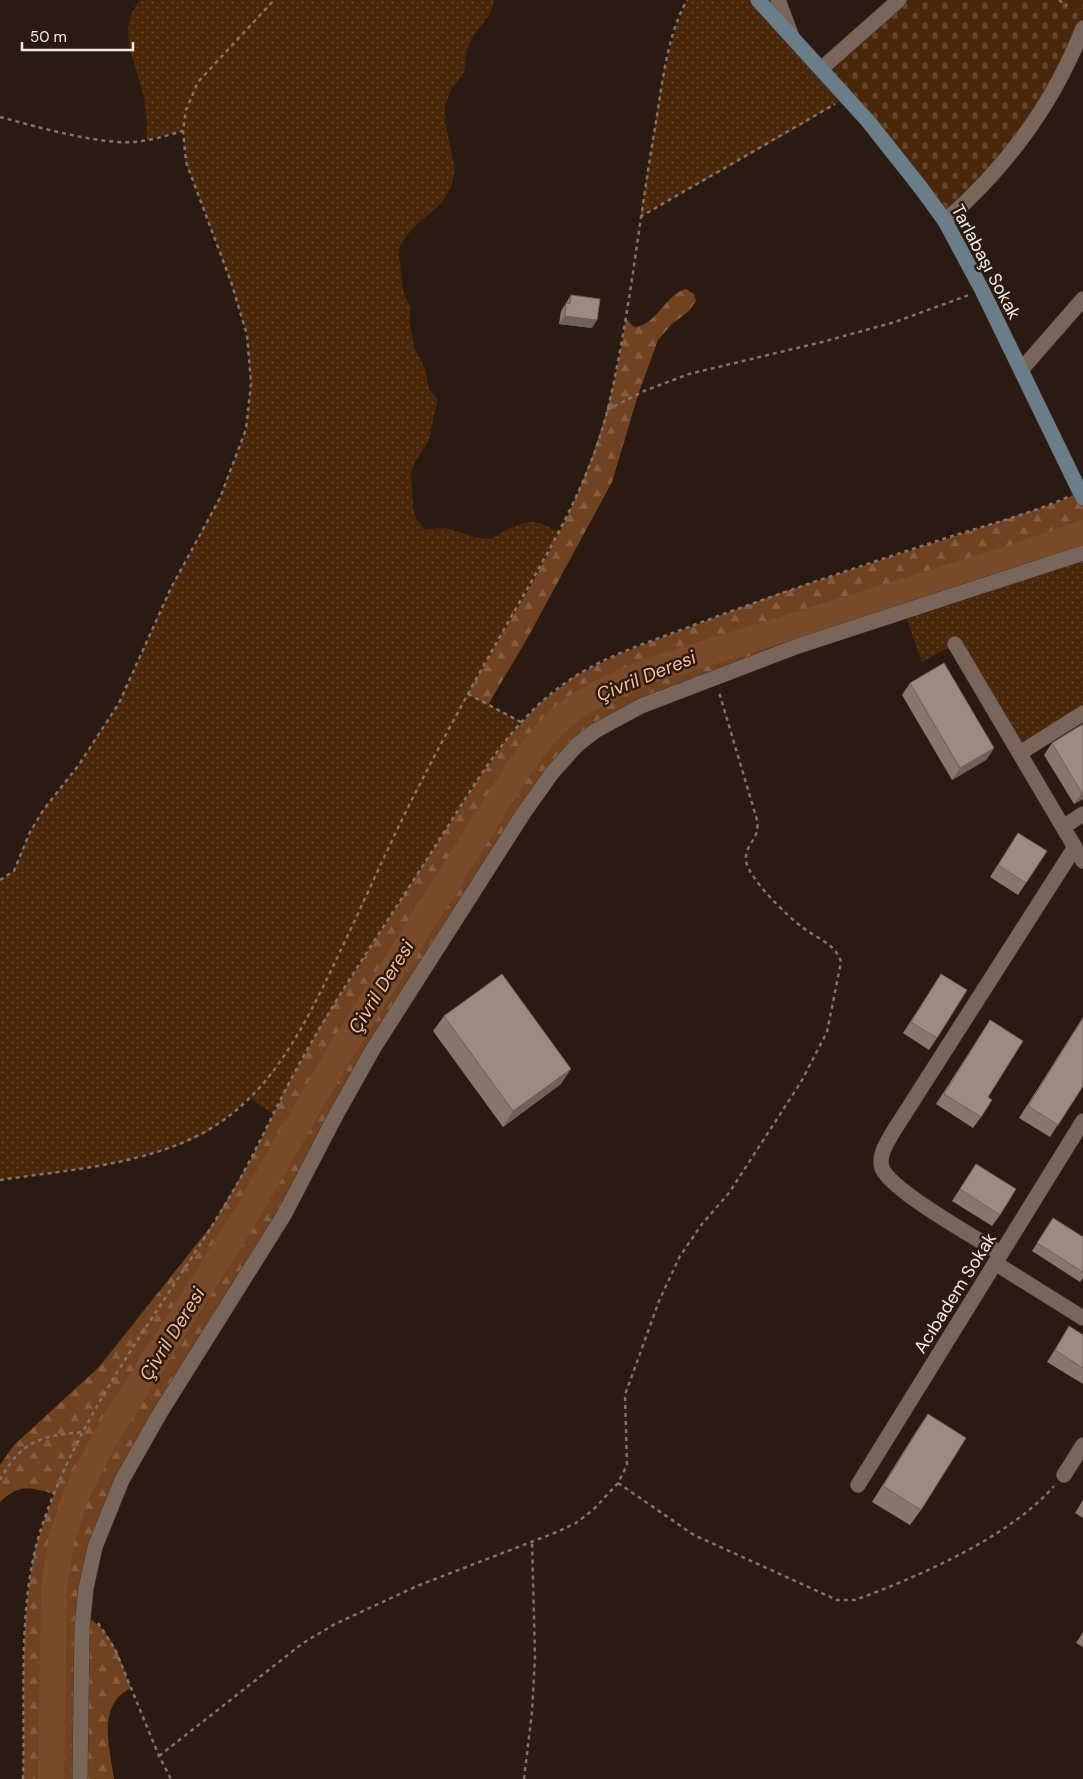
<svg xmlns="http://www.w3.org/2000/svg" width="1083" height="1779" font-family="'DM Sans',sans-serif">
  <style>
    .grass { fill: url(#grass-dots) }
    .forest { fill: url(#forest-firs) }
    .cemetery { fill: url(#cemetery-stones) }
    .lines { fill: none; stroke-linecap: round; stroke-linejoin: round }
    .river { stroke: #7a4b29; stroke-width: 26 }
    .street-casing { stroke: #433733; stroke-width: 16 }
    .secondary-casing { stroke: #433733; stroke-width: 16 }
    .path { stroke: #80736b; stroke-width: 2.5; stroke-dasharray: 4 4; stroke-linecap: butt }
    .street { stroke: #78665b; stroke-width: 15 }
    .secondary { stroke: #6a7e8a; stroke-width: 15 }
    .wall { fill: #87786d }
    .shaded-wall { fill: #6e6159 }
    .building { fill: #9d8b7f; stroke: #6e6159 }
    .labels { text-anchor: middle; dominant-baseline: central; stroke-width: 5; stroke-linejoin: round; paint-order: stroke }
    .street-label { font-size: 18px; fill: #f5eae4; stroke: #291b11 }
    .water-label { font-size: 19px; font-style: italic; fill: #fbbe96; stroke: #291b11 }
  </style>
  <defs>
    <pattern id="grass-dots" width="8" height="8" patternUnits="userSpaceOnUse" patternTransform="scale(1.25)"><rect width="8" height="8" fill="#4b2709"/><path d="M2 2h.1M6 6h.1" fill="none" stroke="#66462d" stroke-width="1.8" stroke-linecap="round"/></pattern>
    <pattern id="forest-firs" width="22" height="20" patternUnits="userSpaceOnUse" patternTransform="scale(1.25)"><rect width="22" height="20" fill="#714220"/><path d="M5 1l3.5 6h-7zM16 11l3.5 6h-7z" fill="#865d40"/></pattern>
    <pattern id="cemetery-stones" width="16" height="16" patternUnits="userSpaceOnUse" patternTransform="scale(1.25)"><rect width="16" height="16" fill="#4b2709"/><path d="M2 7V4a2 2 0 0 1 4 0v3zM10 15v-3a2 2 0 0 1 4 0v3z" fill="#66462d"/></pattern>
  </defs>
  <rect width="100%" height="100%" fill="#291b11"/>
  <!-- grass -->
  <path class="grass" d="M140,0h354l-4,14 -17,22 -6,13 -3,23 -13,18 -6,16v15l10,49 -4,17 -10,17 -24,20 -10,11 -7,11 -1,8 4,37 8,17 -2,12 5,27 11,21 4,22 8,8v5l-8,37 -14,22 -4,12 2,34 3,10 8,11 21,-1 34,10 11,1 22,-12 17,-5 11,1 20,9 -91,162 52,28 -45,61 -152,237 -51,94 -24,-16c-16,14 -32,30 -51,39 -56,27 -137,34 -198,43v-300l14,-9 16,-39 14,-23 34,-43 41,-63 52,-115 49,-90 26,-69 5,-46 -4,-48 -16,-53 -45,-120 -3,-31 -36,9c0,-19 -1,-36 -6,-54 -8,-30 -24,-58 -1,-86z
    M687,0h71l88,97 -42,27 -164,93 24,-147 11,-39z
    M1083,553v160l-63,40 -65,-109 -33,18 -18,-50z"/>
  <!-- forest -->
  <path class="forest" d="M686,289l8,5 2,7 -7,10 -17,13 -14,16 -20,55 -26,87 -84,155 -40,68 -20,-11c40,-72 88,-144 118,-221 19,-49 32,-101 40,-154l8,8c23,-1 31,-33 52,-38z
    M1080,492l3,6v55l-442,153 -64,39 -204,304 -263,458 -27,108c29,13 37,45 48,73 -35,17 -21,60 -17,91h-91c2,-72 -4,-152 11,-223 4,-21 13,-41 20,-62 -25,-7 -34,-11 -54,8v-37l14,-20 85,-78 116,-146 35,-60 36,-72 38,-69 152,-237 32,-45 31,-34 36,-28 44,-22 161,-61 276,-90z"/>
  <!-- cemetery -->
  <path class="cemetery" d="M899,0h184v28l-33,68 -105,125 -124,-152z"/>
  <g class="lines">
    <!-- river -->
    <path class="river" d="M51,1779l3,-191 7,-47 15,-45 29,-58 140,-221 91,-158 183,-291c12,-16 24,-34 39,-47 27,-24 59,-37 91,-50l375,-117 59,-21"/>
    <!-- street casing -->
    <g class="street-casing">
      <path id="street" d="M778,0l14,37
        M821,69l78,-69
        M945,221c62,-54 108,-116 138,-193
        M1021,370l62,-71
        M955,644l128,217
        M1020,753l63,-40
        M1063,827l20,-13
        M1001,1254c-24,-16 -110,-63 -119,-86 -4,-13 5,-25 11,-36l182,-285
        M995,1263l88,55
        M1064,1475l19,-30
        M858,1485l225,-364
        M80,1779l2,-151 4,-40 9,-41 27,-67 38,-67 124,-198 52,-100 37,-66 150,-235 29,-41 25,-28 18,-14 46,-25 157,-60 285,-93"/>
    </g>
    <!-- secondary casing -->
    <g class="secondary-casing">
      <path id="secondary" d="M758,0l110,121 53,67 24,33 37,69 101,208"/>
    </g>
    <!-- path -->
    <path class="path" d="M1059,0l8,6
      M0,117c38,10 79,22 118,25 22,2 44,-5 65,-11
      M640,217l195,-113
      M607,410l37,-19 45,-17 133,-32 73,-20 74,-27
      M468,694l53,28
      M0,880l14,-9 16,-39 14,-23 34,-43 41,-63 52,-115 49,-90 26,-69 5,-46 -4,-48 -16,-53 -45,-120 -3,-31 3,-21 12,-28 76,-82
      M0,1180c73,-11 164,-16 225,-61 54,-39 84,-103 112,-161 29,-60 55,-121 86,-180 28,-54 58,-108 88,-161 39,-68 80,-136 98,-213 21,-91 30,-184 46,-276 7,-42 11,-90 32,-128
      M0,1480c22,-40 40,-44 84,-48
      M618,1483l76,52 143,65h18c63,-23 155,-63 199,-114
      M98,1623l17,26 44,107 12,23
      M159,1756l144,-113 32,-19 82,-38 140,-54 19,-9 17,-13 25,-27 9,-18 -2,-70 34,-94 21,-45 22,-32 27,-31 72,-111 26,-50 14,-70c-5,-18 -25,-24 -39,-35 -14,-10 -55,-50 -56,-67 -1,-12 8,-18 11,-29 1,-3 0,-8 0,-11l-38,-128
      M23,1779c2,-78 -6,-177 18,-250 41,-126 130,-230 195,-343 25,-44 45,-91 71,-136 40,-70 86,-137 129,-205 38,-59 74,-126 135,-166 37,-25 82,-38 123,-54 82,-31 164,-58 246,-85 43,-14 87,-25 128,-43
      M524,1779l8,-67 3,-55 -3,-116"/>
    <!-- street -->
    <use href="#street" class="street"/>
    <!-- secondary -->
    <use href="#secondary" class="secondary"/>
  </g>
  <!-- wall -->
  <path class="wall" d="M571,295l21,33 -33,-4 2,-13z
    M910,683l84,65 -8,12 -34,20 -50,-85z
    M1083,724v75l-9,5 -30,-49 8,-12z
    M1018,833l8,50 -8,12 -28,-18z
    M941,974l-4,64 -8,12 -26,-17z
    M444,1016l117,68 -58,43 -70,-96z
    M1083,1017v69l-33,51 -31,-19z
    M990,1020l-2,77 -7,20 -8,11 -37,-24z
    M976,1164l24,51 -8,11 -40,-25z
    M1053,1218l30,19v41l-3,4 -48,-31z
    M1069,1327l14,8v49l-36,-22z
    M928,1414l-7,96 -11,15 -38,-23 45,-72z
    M1083,1500v18l-8,-5z
    M1083,1632v15l-7,-4z"/>
  <!-- shaded-wall -->
  <path class="shaded-wall" d="M565,316l32,4 -5,8 -33,-4z
    M994,748l-8,12 -34,20 8,-12z
    M1083,792v7l-9,5 8,-11z
    M571,1069l-10,15 -58,43 10,-16z"/>
  <!-- building -->
  <path class="building" d="M571,295l29,4 -3,21 -32,-4 1,-13 4,1z
    M944,663l50,85 -34,20 -50,-85z
    M1083,724v68l-1,1 -30,-50z
    M1018,833l29,18 -21,32 -28,-18z
    M502,974l69,95 -58,42 -69,-95z
    M941,974l26,16 -30,48 -26,-16z
    M1083,1018v68l-25,39 -30,-19z
    M990,1020l33,21 -35,56 4,3 -11,17 -37,-23z
    M976,1164l40,25 -16,26 -40,-26z
    M1053,1218l30,19v35l-46,-29z
    M1069,1326l14,9v33l-28,-18z
    M928,1414l38,24 -45,72 -38,-24z"/>
  <g class="labels">
    <!-- street labels -->
    <g class="street-label">
      <text transform="translate(986 262) rotate(62)">Tarlabaşı Sokak</text>
      <text transform="translate(955 1293) rotate(-58)">Acıbadem Sokak</text>
    </g>
    <!-- water labels -->
    <g class="water-label">
      <text transform="translate(646 676) rotate(-22)">Çivril Deresi</text>
      <text transform="translate(381 987) rotate(-58)">Çivril Deresi</text>
      <text transform="translate(172 1334) rotate(-58)">Çivril Deresi</text>
    </g>
  </g>
  <!-- scale -->
  <path d="M22 42v8h111v-8" fill="none" stroke="#f5eae4" stroke-width="2.5"/>
  <text x="30" y="42" font-size="15" fill="#f5eae4" stroke="#291b11" stroke-width="4" paint-order="stroke">50 m</text>
</svg>
